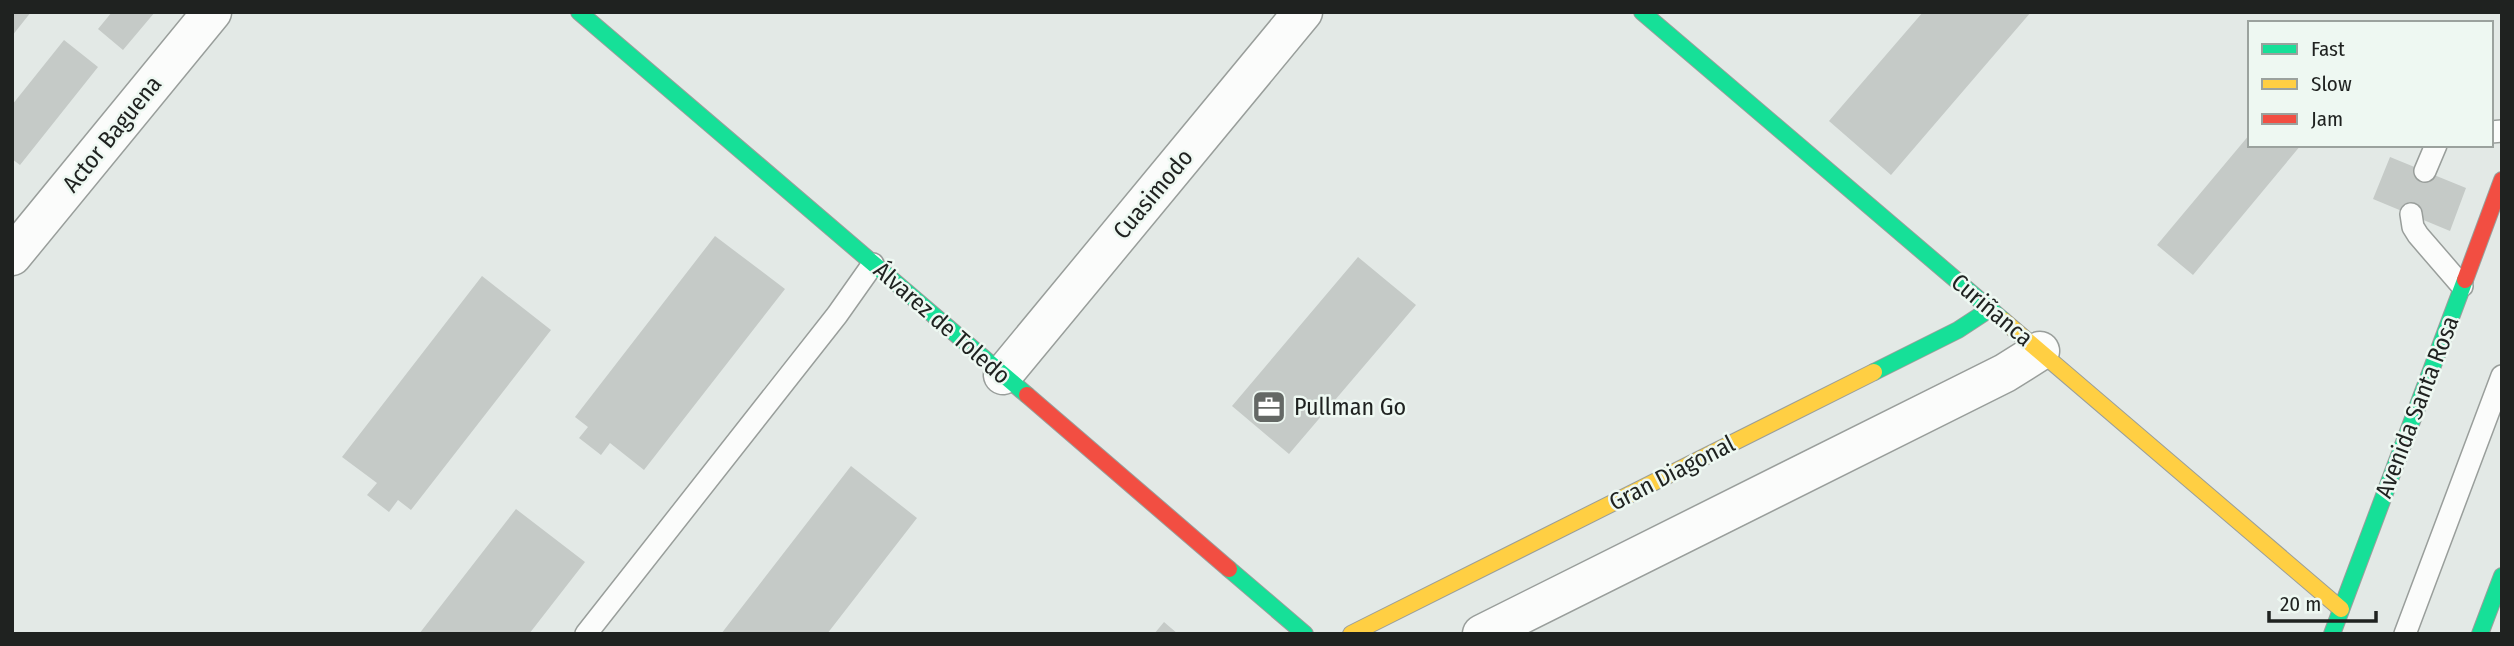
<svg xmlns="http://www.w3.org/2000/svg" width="2514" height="646" font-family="'Fira Sans Condensed',sans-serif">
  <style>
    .building { fill: #c5cac7 }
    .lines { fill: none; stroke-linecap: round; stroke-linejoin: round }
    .lane-casing { stroke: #999e9b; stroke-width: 24 }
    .street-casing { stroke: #999e9b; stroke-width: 41 }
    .fast-casing { stroke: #999e9b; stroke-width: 18 }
    .slow-casing { stroke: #999e9b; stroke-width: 18 }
    .jam-casing { stroke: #999e9b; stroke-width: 18 }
    .lane { stroke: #fbfcfb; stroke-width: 21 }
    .street { stroke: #fbfcfb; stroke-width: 38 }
    .fast { stroke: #16e098; stroke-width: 16 }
    .slow { stroke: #ffcf43; stroke-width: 16 }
    .jam { stroke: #f24e42; stroke-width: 16 }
    .labels { text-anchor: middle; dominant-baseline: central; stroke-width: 5; stroke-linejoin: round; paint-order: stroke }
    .street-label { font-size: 24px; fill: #1f2220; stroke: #eef8f2 }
    .poi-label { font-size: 24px; fill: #1f2220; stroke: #eef8f2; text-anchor: start }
  </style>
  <rect width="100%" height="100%" fill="#e3e9e6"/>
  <!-- building -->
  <path class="building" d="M12,12h19l-19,24z
    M112,12h43l-32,38 -25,-21z
    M1923,12h108l-140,163 -62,-54z
    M64,40l34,27 -78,98 -8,-6v-54z
    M2250,134v11h51l-108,130 -36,-30z
    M2390,157l76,31 -16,43 -77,-32z
    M715,236l70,53 -141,181 -34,-27 -9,12 -22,-17 9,-11 -13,-10z
    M1358,257l58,48 -127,149 -57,-48z
    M482,276l69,54 -140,180 -13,-10 -9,12 -22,-17 10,-12 -35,-26z
    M851,466l66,52 -90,116h-106z
    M516,509l69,53 -56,72h-110z
    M1164,622l14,12h-24z"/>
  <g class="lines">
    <!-- lane casing -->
    <g class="lane-casing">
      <path id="lane" d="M2491,132l11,-1
        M2425,171l11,-26
        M2411,214l2,13 5,8 44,51
        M586,634l251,-319 36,-51
        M2405,634l97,-258"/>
    </g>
    <!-- street casing -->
    <g class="street-casing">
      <path id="street" d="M12,256l200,-244
        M1003,375l300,-363
        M1482,634l523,-261 35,-22"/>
    </g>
    <!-- fast casing -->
    <g class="fast-casing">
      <path id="fast" d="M579,12l448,383
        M1642,12l361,308
        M1874,372l84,-42 32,-21
        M1229,569l76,65
        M2332,634l133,-354
        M2480,634l22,-58"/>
    </g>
    <!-- slow casing -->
    <g class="slow-casing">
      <path id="slow" d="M2003,320l338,289
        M1351,634l523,-262"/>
    </g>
    <!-- jam casing -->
    <g class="jam-casing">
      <path id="jam" d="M2465,280l37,-100
        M1027,395l202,174"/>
    </g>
    <!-- lane -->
    <use href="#lane" class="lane"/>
    <!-- street -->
    <use href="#street" class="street"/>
    <!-- fast -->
    <use href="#fast" class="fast"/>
    <!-- slow -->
    <use href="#slow" class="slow"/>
    <!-- jam -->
    <use href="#jam" class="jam"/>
  </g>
  <!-- icons -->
  <defs>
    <g id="office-square" transform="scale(1.75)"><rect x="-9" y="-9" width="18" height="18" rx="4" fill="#646865" stroke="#eef8f2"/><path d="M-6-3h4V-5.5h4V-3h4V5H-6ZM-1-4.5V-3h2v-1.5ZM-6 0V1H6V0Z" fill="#fff"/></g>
  </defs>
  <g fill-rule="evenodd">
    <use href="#office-square" x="1269" y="407"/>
  </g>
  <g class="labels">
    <!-- street labels -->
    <g class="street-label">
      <text transform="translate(112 134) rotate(-51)">Actor Baguena</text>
      <text transform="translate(1153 194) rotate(-50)">Cuasimodo</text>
      <text transform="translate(1992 310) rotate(40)">Curiñanca</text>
      <text transform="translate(942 323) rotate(41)">Álvarez de Toledo</text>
      <text transform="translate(2417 407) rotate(-69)">Avenida Santa Rosa</text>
      <text transform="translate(1672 473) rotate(-27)">Gran Diagonal</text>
    </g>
    <!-- poi labels -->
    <g class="poi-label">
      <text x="1294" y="407">Pullman Go</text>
    </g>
  </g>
  <!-- border -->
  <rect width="2514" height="646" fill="none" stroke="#1f2220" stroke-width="28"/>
  <!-- legend -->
  <rect x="2248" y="21" width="245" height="126" fill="#eef8f2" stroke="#9ba29e" stroke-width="2"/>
  <rect x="2262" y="44" width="35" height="10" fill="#16e098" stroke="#9ba29e" stroke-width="2"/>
  <text x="2311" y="56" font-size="21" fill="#1f2220">Fast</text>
  <rect x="2262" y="79" width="35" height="10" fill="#ffcf43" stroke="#9ba29e" stroke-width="2"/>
  <text x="2311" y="91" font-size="21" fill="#1f2220">Slow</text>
  <rect x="2262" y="114" width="35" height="10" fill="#f24e42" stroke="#9ba29e" stroke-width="2"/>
  <text x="2311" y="126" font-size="21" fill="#1f2220">Jam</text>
  <!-- scale -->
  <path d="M2269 611v10h107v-10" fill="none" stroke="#1f2220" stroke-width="3.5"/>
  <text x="2280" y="611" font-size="21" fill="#1f2220" stroke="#eef8f2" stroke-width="5" paint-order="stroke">20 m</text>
</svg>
